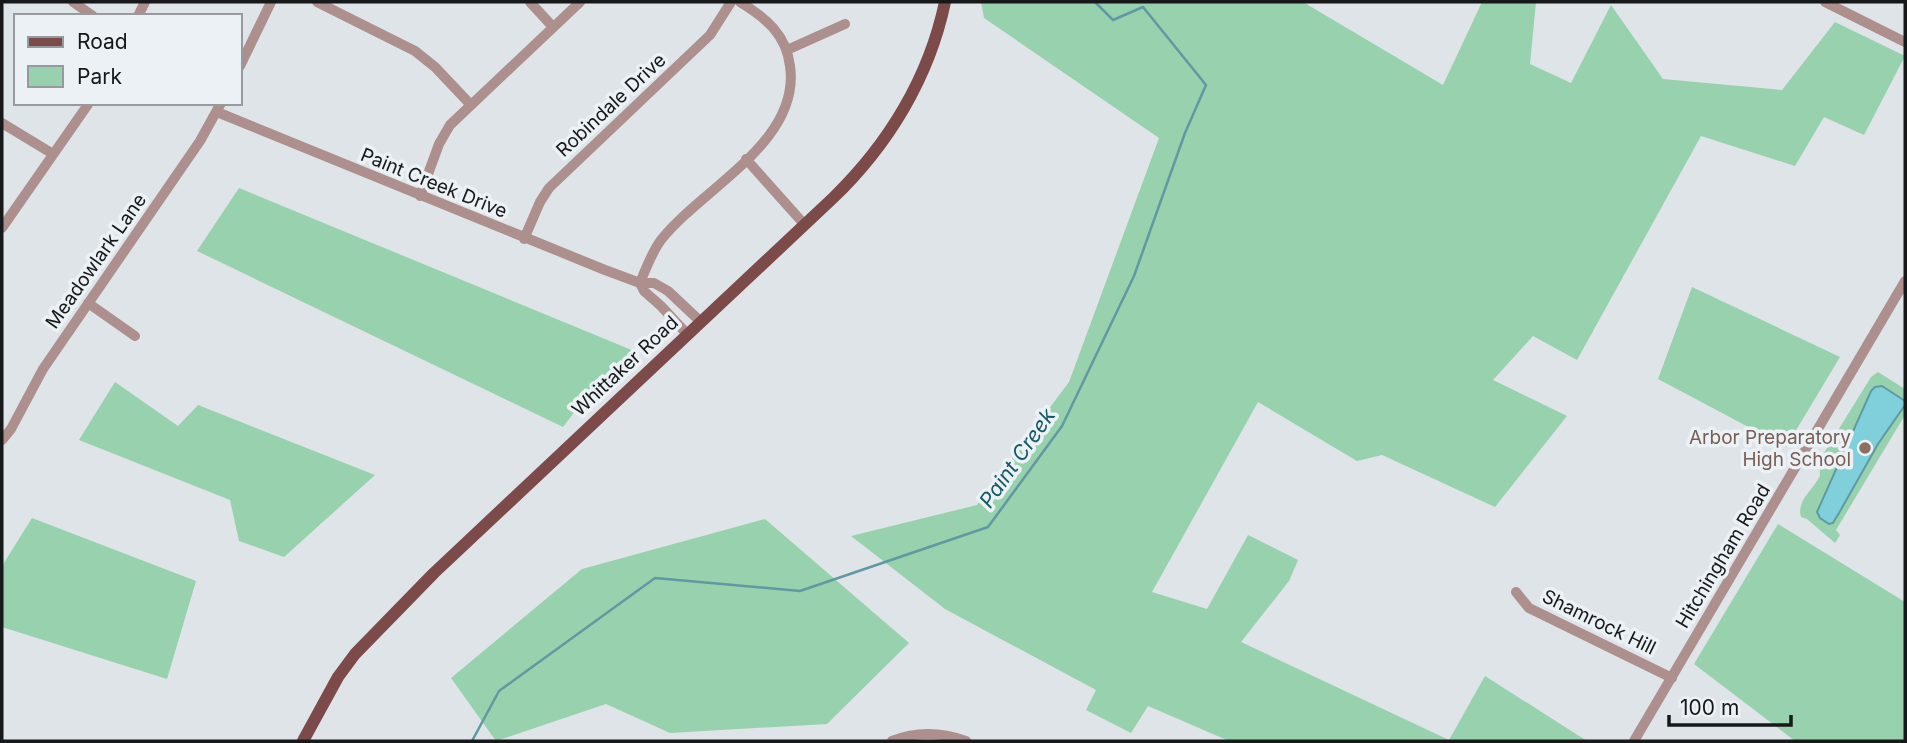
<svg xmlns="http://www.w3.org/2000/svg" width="1907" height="743" font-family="Inter,sans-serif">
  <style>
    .green { fill: #98d1ad }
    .water { fill: #7fd0db; stroke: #6099a1; stroke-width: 2 }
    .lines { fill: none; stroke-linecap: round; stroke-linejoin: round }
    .stream { stroke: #6099a1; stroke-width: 2.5 }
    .minor { stroke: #ad8f8e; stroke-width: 10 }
    .major { stroke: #7c4a49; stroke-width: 12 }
    .education-dot { fill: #8d6e63; stroke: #ecf1f6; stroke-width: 2.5 }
    .labels { text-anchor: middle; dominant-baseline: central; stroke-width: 7; stroke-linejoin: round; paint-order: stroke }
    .street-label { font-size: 19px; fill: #161819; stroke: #ecf1f6 }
    .education-label { font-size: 19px; fill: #785e54; stroke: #ecf1f6; text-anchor: end }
    .water-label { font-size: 21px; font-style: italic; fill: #145a62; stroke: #ecf1f6 }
  </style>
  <rect width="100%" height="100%" fill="#dfe4e8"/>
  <!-- green -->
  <path class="green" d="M981,2h322l140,83 39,-83h54l-6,62 41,19 40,-78 52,74 119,11 53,-68 70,34 -41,79 -40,-18 -29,49 -94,-30 -124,224 -44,-24 -40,44 74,36 -72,91 -113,-52 -25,6 -99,-59 -106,190 55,17 41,-74 50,25 -9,21 -48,61 208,98 36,-64 102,65h-358l-81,-35 -17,27 -45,-23 10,-20 -151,-81 -94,-73 126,-31 92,-123 90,-244 -175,-120z
    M239,188l395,163 -52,51 -19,25 -366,-176z
    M1692,287l148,70 -54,90 -128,-68z
    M1878,372l27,17v26l-69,115 4,5 -5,8 -28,-24 -6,-2c-5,-16 12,-27 19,-41l-1,-15 52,-84z
    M115,382l63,44 20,-21 177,70 -91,82 -45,-16 -9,-41 -151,-60z
    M32,518l164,63 -29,98 -165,-52v-61z
    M765,519l144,124 -82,81 -157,9 -64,-29 -110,37 -45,-63 131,-109z
    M1778,524l127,78v139h-110l-101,-77z"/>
  <!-- water -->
  <path class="water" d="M1882,386l23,15v4l-27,39 -39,69 -6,10 -4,1 -9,-6 -3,-6 54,-121 4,-4z"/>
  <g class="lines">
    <!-- stream -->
    <path class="stream" d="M472,741l27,-50 156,-113 145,13 188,-64 74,-101 72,-150 51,-143 21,-48 -63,-78 -30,13 -18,-18"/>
    <!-- minor -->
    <path class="minor" d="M73,2l20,14
      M317,2l98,49 20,16 35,37
      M530,2l23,25
      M1825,2l80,40
      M138,16l7,-14
      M787,50l58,-26
      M240,66l31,-64
      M217,112l388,158 35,13h14l14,8 33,31
      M2,123l51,31
      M746,159l58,65
      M420,196l19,-52 11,-19 130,-123
      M2,228l87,-125
      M524,239l16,-37 9,-14 161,-153 21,-33
      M640,283c6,-15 12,-31 21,-43 41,-52 140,-98 129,-174 -4,-32 -24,-48 -50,-64
      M640,283l4,8 17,15 26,28
      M88,303l47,33
      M2,440l9,-11 32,-60 157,-228 21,-38
      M1516,592l13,16 143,70
      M892,741c25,-10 49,-9 74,0
      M1634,741l271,-460"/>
    <!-- major -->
    <path class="major" d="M303,741l35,-64 17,-23 79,-81 399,-375c55,-53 96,-120 112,-196"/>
  </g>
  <!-- markers -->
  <circle class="education-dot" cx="1865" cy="448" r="7"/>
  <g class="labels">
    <!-- street labels -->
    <g class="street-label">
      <text transform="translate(611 105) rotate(-43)">Robindale Drive</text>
      <text transform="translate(434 183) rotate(22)">Paint Creek Drive</text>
      <text transform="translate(96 261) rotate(-55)">Meadowlark Lane</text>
      <text transform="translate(625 366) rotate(-43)">Whittaker Road</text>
      <text transform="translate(1723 556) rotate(-59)">Hitchingham Road</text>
      <text transform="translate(1599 622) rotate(26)">Shamrock Hill</text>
    </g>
    <!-- education labels -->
    <g class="education-label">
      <text x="1851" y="437">Arbor Preparatory<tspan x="1851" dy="22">High School</tspan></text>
    </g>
    <!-- water labels -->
    <g class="water-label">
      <text transform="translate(1017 458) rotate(-55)">Paint Creek</text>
    </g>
  </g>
  <!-- border -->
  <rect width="1907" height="743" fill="none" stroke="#161819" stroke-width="7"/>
  <!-- legend -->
  <rect x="14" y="14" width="228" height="91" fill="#ecf1f6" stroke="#969a9e" stroke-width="2"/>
  <rect x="28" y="37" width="35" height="10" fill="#7c4a49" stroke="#969a9e" stroke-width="2"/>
  <text x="77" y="49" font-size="21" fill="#161819">Road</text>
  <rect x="28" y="66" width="35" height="21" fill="#98d1ad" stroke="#969a9e" stroke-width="2"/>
  <text x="77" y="84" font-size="21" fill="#161819">Park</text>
  <!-- scale -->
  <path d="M1669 715v10h122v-10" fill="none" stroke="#161819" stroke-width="3.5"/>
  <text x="1680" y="715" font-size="21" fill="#161819" stroke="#ecf1f6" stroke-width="5" paint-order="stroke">100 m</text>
</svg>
